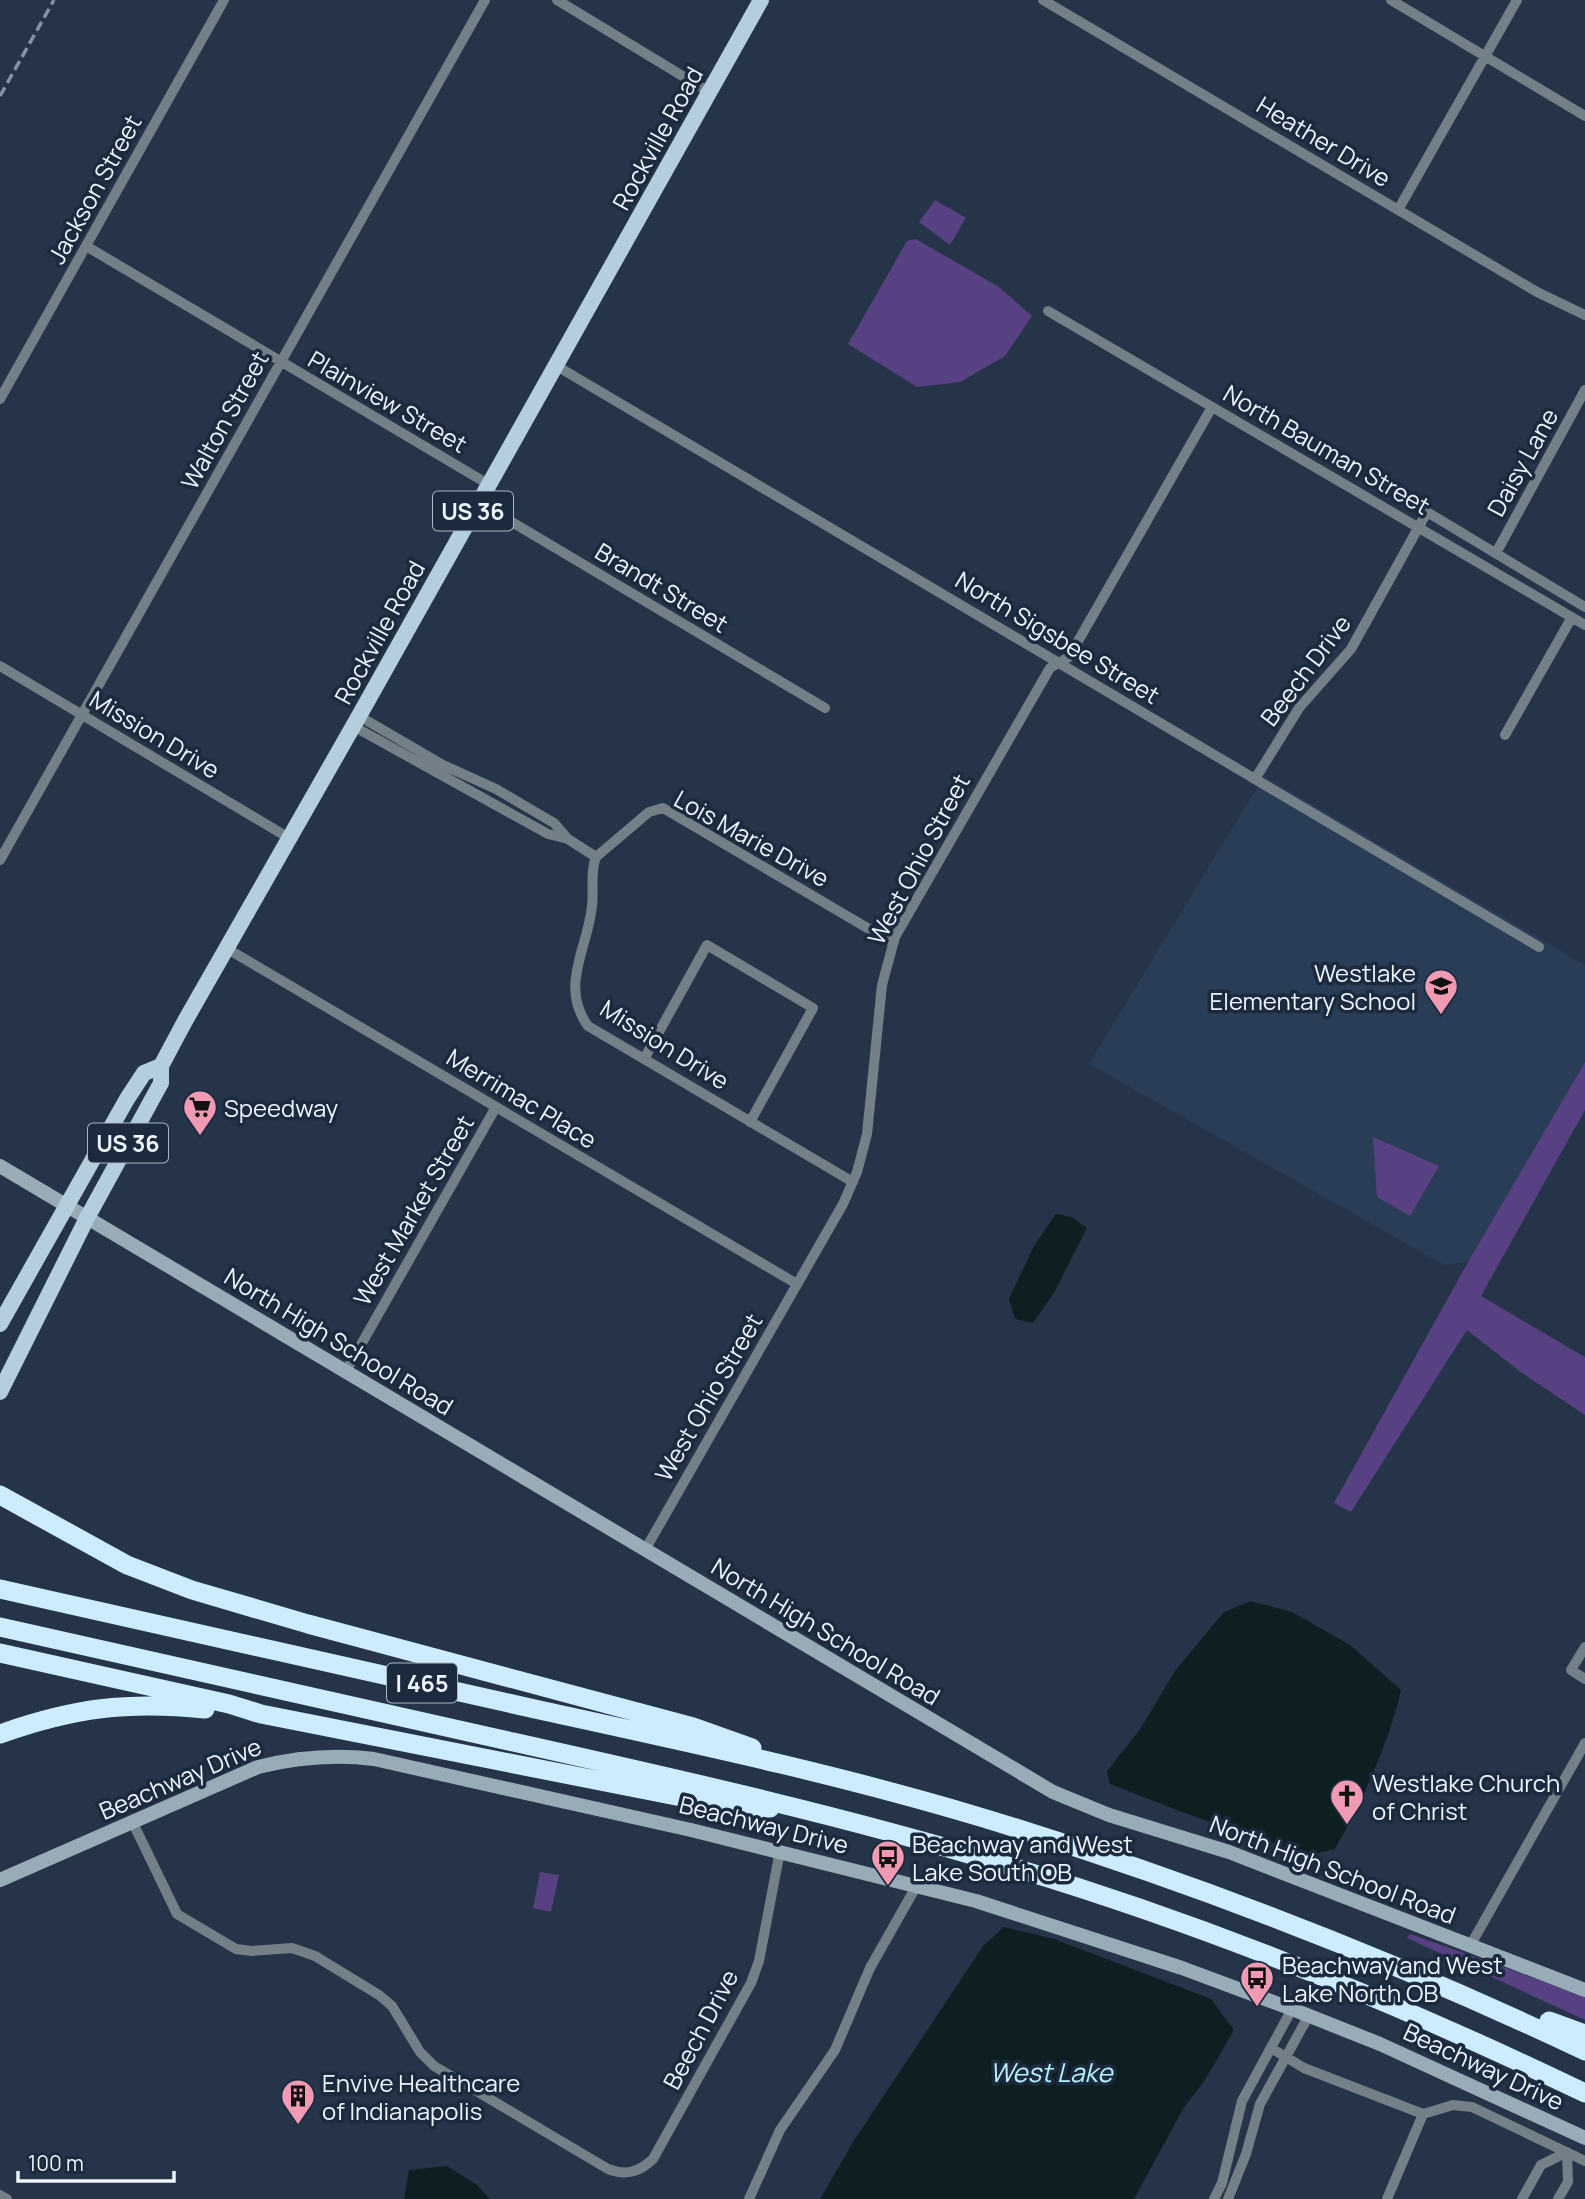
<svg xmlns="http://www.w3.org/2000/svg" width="1585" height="2199" font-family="Manrope,sans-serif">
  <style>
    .built { fill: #293d56 }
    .green { fill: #574182 }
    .water { fill: #0e1f22 }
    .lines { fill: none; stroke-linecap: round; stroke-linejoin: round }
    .street { stroke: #748088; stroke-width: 10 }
    .secondary { stroke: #98acb8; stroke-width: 14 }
    .primary { stroke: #b4cedd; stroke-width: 16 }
    .highway { stroke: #cdecff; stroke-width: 19 }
    .rail { stroke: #8691a1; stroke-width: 3.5; stroke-dasharray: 10 5; stroke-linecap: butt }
    .labels { text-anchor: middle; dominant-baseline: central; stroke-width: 7; stroke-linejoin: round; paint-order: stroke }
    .shield { fill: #1b2a3d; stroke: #adb7c4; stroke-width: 2 }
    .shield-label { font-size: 23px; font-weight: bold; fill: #ecf4fe }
    .street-label { font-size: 24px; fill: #ecf4fe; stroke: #1b2a3d }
    .poi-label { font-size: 24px; fill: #ecf4fe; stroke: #1b2a3d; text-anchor: start }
    .water-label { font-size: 26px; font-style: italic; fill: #b7effc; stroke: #1b2a3d }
  </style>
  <rect width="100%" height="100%" fill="#253448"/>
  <!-- built -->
  <path class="built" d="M1264,776l321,189v97l-117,200 -24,3 -355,-201z"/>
  <!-- green -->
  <path class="green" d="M935,200l31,18 -16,27 -31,-23z
    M916,239l83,48 33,29 -27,40 -45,26 -43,5 -69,-43 59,-103z
    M1585,1062v48l-104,186 104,61v58l-63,-42 -55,-43 -116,182 -17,-9 134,-241z
    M1373,1137l66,29 -29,50 -33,-19z
    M540,1872l19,3 -8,37 -18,-4z
    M1410,1934l175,62v24l-178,-82z"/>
  <!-- water -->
  <path class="water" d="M1056,1214l15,3 16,11 -32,63 -22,32 -18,-4 -6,-20 26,-55z
    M1250,1601l42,11 58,33 51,45c-13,56 -38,108 -66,159l-25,6 -120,-40 -80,-31 -3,-13 32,-40 36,-60 48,-58z
    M1004,1927l50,12 157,60 23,31 -29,50 -22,29 -49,90h-314l33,-57 130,-196z
    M447,2166l30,19 13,14h-86l5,-29z"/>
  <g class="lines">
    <!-- street -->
    <path class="street" d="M557,0l152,92
      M1043,0l494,292 48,23
      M1391,0l194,116
      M1398,210l119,-210
      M86,246l402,238
      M1048,311l537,314
      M555,365l984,582
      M0,399l224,-399
      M478,502l347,206
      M1496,553l89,-163
      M0,666l289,172
      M359,716l84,49 53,24 58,34 14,16 28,18
      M353,726l195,108 20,5
      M1505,735l67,-118
      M1255,779l44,-71 52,-59 76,-137 158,95
      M596,857c-6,15 -2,32 -4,49 -4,42 -33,80 -4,120l265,156
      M596,857l53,-45 14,-4 230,135
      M0,860l485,-860
      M226,948l571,336
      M644,1059l63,-114 106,63 -63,114
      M346,1371l150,-264
      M645,1550l198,-346 14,-32 10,-38 15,-149 13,-48 155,-269 19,-11 143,-250
      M1585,1647l-14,23 14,9
      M132,1821l45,93 59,35 16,2 40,-3 23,8 64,39 13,11 28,46 14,14 174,103c18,7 31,3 45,-10l98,-176 8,-22 21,-110
      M1470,1946l115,-203
      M1271,2048l33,20 119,46 30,-9 19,2 113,54
      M0,2195l7,4
      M749,2199l31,-69 55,-80 35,-82 47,-83
      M1214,2199l8,-16 20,-82 50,-92
      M1228,2199l18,-45 14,-50 49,-89
      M1387,2199l36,-85
      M1522,2199l19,-34 26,-13 1,30 -10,17"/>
    <!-- secondary -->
    <path class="secondary" d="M0,1166l1053,626 56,23 120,37 356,138
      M0,1880l258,-113c40,-10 76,-13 116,-8l317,71 285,71 206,67 110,41 88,35 205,94"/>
    <!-- primary -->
    <path class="primary" d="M0,1324l127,-225 17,-26 17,-7
      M0,1392l87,-174 74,-135v-17l24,-45 174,-305 402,-716"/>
    <!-- highway -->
    <path class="highway" d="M0,1495l127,70 65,25 116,34 385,103 59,21
      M0,1589c181,41 363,81 544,122 146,32 293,63 436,106 208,63 409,141 605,234
      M0,1627c168,37 336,76 504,113 170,38 341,76 508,127 197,59 388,137 573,226
      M0,1653l229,51 32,10 481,95 28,-1
      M0,1734c73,-26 128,-33 205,-25
      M1549,2021l36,13"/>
    <!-- rail -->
    <path class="rail" d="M0,96l54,-96"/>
  </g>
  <!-- icons -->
  <defs>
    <g id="school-pin" transform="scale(1.75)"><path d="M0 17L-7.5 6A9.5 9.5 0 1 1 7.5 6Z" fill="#f19ab3" stroke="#1b2a3d"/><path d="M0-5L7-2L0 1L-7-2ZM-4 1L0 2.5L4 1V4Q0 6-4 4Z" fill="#111"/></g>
    <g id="supermarket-pin" transform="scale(1.75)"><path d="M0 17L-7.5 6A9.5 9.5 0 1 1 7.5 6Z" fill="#f19ab3" stroke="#1b2a3d"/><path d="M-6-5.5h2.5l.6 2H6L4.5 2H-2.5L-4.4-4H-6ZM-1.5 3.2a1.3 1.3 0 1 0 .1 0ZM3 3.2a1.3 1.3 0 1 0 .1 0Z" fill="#111"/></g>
    <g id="church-pin" transform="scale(1.75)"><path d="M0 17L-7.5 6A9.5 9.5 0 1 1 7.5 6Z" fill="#f19ab3" stroke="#1b2a3d"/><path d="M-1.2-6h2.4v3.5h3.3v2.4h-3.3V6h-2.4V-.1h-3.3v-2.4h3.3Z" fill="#111"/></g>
    <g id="bus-pin" transform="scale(1.75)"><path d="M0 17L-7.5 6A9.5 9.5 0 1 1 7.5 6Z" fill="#f19ab3" stroke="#1b2a3d"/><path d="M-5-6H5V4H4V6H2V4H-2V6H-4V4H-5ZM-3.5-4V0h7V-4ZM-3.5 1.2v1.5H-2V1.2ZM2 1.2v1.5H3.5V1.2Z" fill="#111"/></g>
    <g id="building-pin" transform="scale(1.75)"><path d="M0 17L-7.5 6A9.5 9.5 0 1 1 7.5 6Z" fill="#f19ab3" stroke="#1b2a3d"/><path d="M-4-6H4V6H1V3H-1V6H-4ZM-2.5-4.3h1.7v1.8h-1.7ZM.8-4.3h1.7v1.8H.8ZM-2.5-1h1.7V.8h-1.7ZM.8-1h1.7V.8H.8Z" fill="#111"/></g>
  </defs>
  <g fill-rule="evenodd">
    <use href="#school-pin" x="1441" y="986"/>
    <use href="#supermarket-pin" x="200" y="1107"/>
    <use href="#church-pin" x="1347" y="1796"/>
    <use href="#bus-pin" x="888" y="1857"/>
    <use href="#bus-pin" x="1257" y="1978"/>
    <use href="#building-pin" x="298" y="2096"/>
  </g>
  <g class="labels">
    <!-- shield labels -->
    <g class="shield">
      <rect x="433" y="491.5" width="80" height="39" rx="5"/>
      <rect x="88" y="1123.5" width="80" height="39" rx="5"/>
      <rect x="387" y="1663.5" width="70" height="39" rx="5"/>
    </g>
    <g class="shield-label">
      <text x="473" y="511">US 36</text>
      <text x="128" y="1143">US 36</text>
      <text x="422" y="1683">I 465</text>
    </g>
    <!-- street labels -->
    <g class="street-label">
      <text transform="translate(657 138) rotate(-61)">Rockville Road</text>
      <text transform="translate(1324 141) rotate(31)">Heather Drive</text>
      <text transform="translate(94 189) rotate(-61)">Jackson Street</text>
      <text transform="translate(388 401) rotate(30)">Plainview Street</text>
      <text transform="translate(224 420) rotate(-61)">Walton Street</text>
      <text transform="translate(1327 449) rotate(30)">North Bauman Street</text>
      <text transform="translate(1522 462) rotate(-61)">Daisy Lane</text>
      <text transform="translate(662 587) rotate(31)">Brandt Street</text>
      <text transform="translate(379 632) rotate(-61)">Rockville Road</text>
      <text transform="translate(1058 637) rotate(31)">North Sigsbee Street</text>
      <text transform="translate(1305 670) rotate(-53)">Beech Drive</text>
      <text transform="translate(155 734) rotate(31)">Mission Drive</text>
      <text transform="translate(752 838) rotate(29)">Lois Marie Drive</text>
      <text transform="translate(918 859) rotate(-62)">West Ohio Street</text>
      <text transform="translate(665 1044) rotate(32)">Mission Drive</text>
      <text transform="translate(522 1098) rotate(31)">Merrimac Place</text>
      <text transform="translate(413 1210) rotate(-60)">West Market Street</text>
      <text transform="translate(339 1341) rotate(31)">North High School Road</text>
      <text transform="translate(708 1397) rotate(-60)">West Ohio Street</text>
      <text transform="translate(826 1631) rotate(31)">North High School Road</text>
      <text transform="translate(180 1778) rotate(-23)">Beachway Drive</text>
      <text transform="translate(764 1824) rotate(14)">Beachway Drive</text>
      <text transform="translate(1333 1869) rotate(21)">North High School Road</text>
      <text transform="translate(700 2029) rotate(-62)">Beech Drive</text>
      <text transform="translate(1484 2066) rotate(25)">Beachway Drive</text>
    </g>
    <!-- poi labels -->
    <g class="poi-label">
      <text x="1416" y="972" text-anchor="end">Westlake<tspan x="1416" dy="28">Elementary School</tspan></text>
      <text x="224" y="1107">Speedway</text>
      <text x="1372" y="1782">Westlake Church<tspan x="1372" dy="28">of Christ</tspan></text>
      <text x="912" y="1843">Beachway and West<tspan x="912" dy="28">Lake South OB</tspan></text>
      <text x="1282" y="1964">Beachway and West<tspan x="1282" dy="28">Lake North OB</tspan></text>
      <text x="322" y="2082">Envive Healthcare<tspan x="322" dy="28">of Indianapolis</tspan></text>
    </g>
    <!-- water labels -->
    <g class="water-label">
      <text x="1051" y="2072">West Lake</text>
    </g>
  </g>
  <!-- scale -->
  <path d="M18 2171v10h156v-10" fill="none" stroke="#ecf4fe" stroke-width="3.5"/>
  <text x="28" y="2171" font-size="21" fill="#ecf4fe" stroke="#1b2a3d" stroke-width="5" paint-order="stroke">100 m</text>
</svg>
